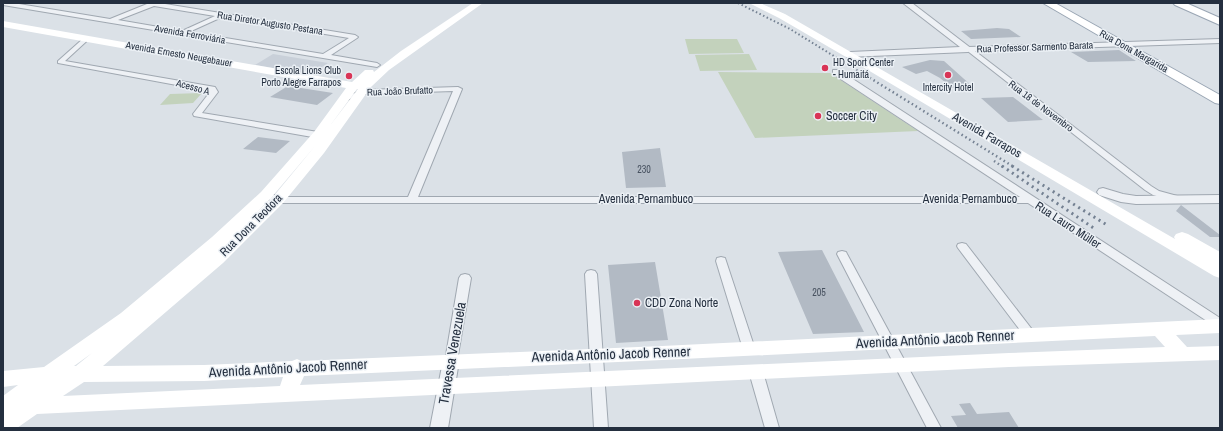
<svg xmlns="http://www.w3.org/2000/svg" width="1223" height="431" font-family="'Archivo Narrow',sans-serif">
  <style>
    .built { fill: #c9d0d9 }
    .green { fill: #c3d2bc }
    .building { fill: #b2bac4 }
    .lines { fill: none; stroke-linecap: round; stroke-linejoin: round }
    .minor-casing { stroke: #a0a8b1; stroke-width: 2 }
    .tertiary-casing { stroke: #a0a8b1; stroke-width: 2 }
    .primary-casing { stroke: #9aa6b4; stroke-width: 2 }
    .minor { fill: #eef1f5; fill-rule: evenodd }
    .tertiary { fill: #eef1f5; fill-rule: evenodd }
    .secondary { fill: #fff; fill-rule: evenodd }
    .primary { fill: #fff; fill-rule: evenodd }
    .rail-far2 { stroke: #748192; stroke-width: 2; stroke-dasharray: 1.5 2.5; stroke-linecap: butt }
    .rail-far1 { stroke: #748192; stroke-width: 2.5; stroke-dasharray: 1.5 3; stroke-linecap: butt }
    .rail { stroke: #748192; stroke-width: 3; stroke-dasharray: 2 4; stroke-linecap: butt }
    .poi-dot { fill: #d93456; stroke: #ebf0f5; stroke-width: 1.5 }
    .labels { text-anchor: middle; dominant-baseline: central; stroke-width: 3; stroke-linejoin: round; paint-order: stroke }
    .far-street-label { font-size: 10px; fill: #242f3f; stroke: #ebf0f5 }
    .far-poi-label { font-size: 10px; fill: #242f3f; stroke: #ebf0f5; text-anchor: start }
    .number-label { font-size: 10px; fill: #485260 }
    .poi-label { font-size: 12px; fill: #242f3f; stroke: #ebf0f5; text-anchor: start }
    .street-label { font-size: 12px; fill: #242f3f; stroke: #ebf0f5 }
    .near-street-label { font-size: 14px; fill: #242f3f; stroke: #ebf0f5 }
  </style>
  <rect width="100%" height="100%" fill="#dbe1e7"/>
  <!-- built -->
  <path class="built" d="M273,54l55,9 -17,11 -56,-9z"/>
  <!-- green -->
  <path class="green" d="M685,39h52l7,14 -55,1z
    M749,54l8,16 -57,1 -5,-16z
    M718,72l112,1 88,58 -163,7z
    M202,93l-9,10 -33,2 10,-11z"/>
  <!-- building -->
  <path class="building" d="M997,28l12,1 12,8 -50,2 -10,-8z
    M1119,50l17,11 -48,1 -17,-10z
    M930,60l14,1 29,26 -21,1 -12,-10 -13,-7 -11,3 -14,-7z
    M288,86l45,7 -16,12 -47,-8z
    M1013,97l30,23 -35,2 -27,-24z
    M258,137l32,4 -14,12 -33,-4z
    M660,148l6,39 -40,1 -4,-36z
    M1181,205l39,30v2h-10l-34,-26z
    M822,250l42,82 -51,2 -35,-82z
    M655,262l13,78 -52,3 -8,-78z
    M970,403l7,11 32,-2 10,16h-61l-7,-12 15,-1 -7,-11z"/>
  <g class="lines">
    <!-- minor casing -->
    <g class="minor-casing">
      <path id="minor" d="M3,3h10l97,16 37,-15 -2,-1h14l196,32 3,2 -1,1 -26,17 46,8 3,2 -3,2 -374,-62zM154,6l61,10 -33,15 -64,-11zM222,17l127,21 -26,16 -134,-22z
        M85,37l5,1 -25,23 150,26 3,5 -16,21 116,19 4,3 -4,3 -124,-22 -1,-2 17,-22 -1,-1 -151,-28v-2z
        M1220,39v4l-245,8 176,135 8,5 22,6 2,2 -5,3 -25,-7 -8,-5 -180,-141 3,-2z
        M833,70h6l381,248v10l-4,-1 -188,-124h-750l-15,-6 -2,-2 5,-3 13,5h129l45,-106 -89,3 -20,7 -4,-2 23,-9 95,-3 4,2 -44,108h602l-187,-123z
        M962,243l4,1 68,88 2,3 -2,3 -4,2 -4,-2 -68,-90 -1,-2 1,-2z
        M842,251l4,1 1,2 94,174h-14l-90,-174 1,-2z
        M721,257l4,1 1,3 29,88 -2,3 -4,2 -4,-2 -2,-3 -27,-88 1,-3z
        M591,270l4,1 2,3 11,154h-14l-9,-154 2,-3z
        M465,274l4,1 2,3 -14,83 -1,4 -5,1 -5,-1 -1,-4 14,-83 2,-3z
        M756,367l5,1 2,4 16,56h-14l-16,-56 2,-4z"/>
    </g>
    <!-- tertiary casing -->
    <g class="tertiary-casing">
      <path id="tertiary" d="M903,3h9l60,46 -4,3 -121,5 -1,-2 1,-2 3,-1 110,-5z
        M1103,188l20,6 13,2 84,-1v8l-84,1 -15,-2 -22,-7 -2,-3 2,-3z
        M451,354l6,2 2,5 -11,67h-18l13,-67 2,-5z"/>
    </g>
    <!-- primary casing -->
    <g class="primary-casing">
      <path id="primary" d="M1043,3h12l165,92v9l-5,-1z
        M1173,3h13l34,15v7l-45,-20z"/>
    </g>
    <!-- minor -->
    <use href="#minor" class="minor"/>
    <!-- tertiary -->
    <use href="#tertiary" class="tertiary"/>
    <!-- secondary -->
    <path class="secondary" d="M473,3h10l-94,67 -18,17 -47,66 -41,50 -60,60 -120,103 101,-1 88,-4 5,-2 4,2 361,-15 558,-27v14l-44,2 11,12 33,-1v14l-211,7 -972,47 -20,14h-14v-32l15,-11 -15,2v-16l41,-4 77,-54 91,-76 49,-45 53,-60 32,-44 -343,-61v-6l349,61 13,-12h8l1,2 27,-21zM357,89h1l-29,38zM315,146l-42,51 -19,18 17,-17zM1155,336l10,11 -156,6 -709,32 4,-9 358,-16zM92,353l-16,13h-2zM283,377l-3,9 -217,10 21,-14 120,-1z
      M749,3h11l25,11 390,225 -1,-2 2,-3 6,-2 6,2 32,18v26l-6,-2 -368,-219 -67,-39z"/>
    <!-- primary -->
    <use href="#primary" class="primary"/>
    <!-- rail-far2 -->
    <path class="rail-far2" d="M738,3l52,26 73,45"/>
    <!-- rail-far1 -->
    <path class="rail-far1" d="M862,73l152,94
      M994,161l9,6"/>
    <!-- rail -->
    <path class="rail" d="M1002,166l93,63
      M1012,166l95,59"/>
  </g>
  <!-- markers -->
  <g class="poi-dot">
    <circle cx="825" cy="68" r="4"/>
    <circle cx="948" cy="75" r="4"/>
    <circle cx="349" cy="76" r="4"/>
    <circle cx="818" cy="116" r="4"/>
    <circle cx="637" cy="303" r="4"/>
  </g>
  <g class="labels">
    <!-- far-street labels -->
    <g class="far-street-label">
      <text transform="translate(270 23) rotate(9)">Rua Diretor Augusto Pestana</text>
      <text transform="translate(190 34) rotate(10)">Avenida Ferroviária</text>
      <text transform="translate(1035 47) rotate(-2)">Rua Professor Sarmento Barata</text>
      <text transform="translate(1134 51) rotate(29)">Rua Dona Margarida</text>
      <text transform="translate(179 54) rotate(10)">Avenida Ernesto Neugebauer</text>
      <text transform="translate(193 87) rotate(15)">Acesso A</text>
      <text transform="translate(400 91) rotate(-2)">Rua João Brufatto</text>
      <text transform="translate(1041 106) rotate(37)">Rua 18 de Novembro</text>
    </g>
    <!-- far-poi labels -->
    <g class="far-poi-label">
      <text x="833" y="62">HD Sport Center<tspan x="833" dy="12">- Humaitá</tspan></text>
      <text x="341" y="70" text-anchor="end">Escola Lions Club<tspan x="341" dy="12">Porto Alegre Farrapos</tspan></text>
      <text x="948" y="87" text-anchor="middle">Intercity Hotel</text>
    </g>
    <!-- number labels -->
    <g class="number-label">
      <text x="644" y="169">230</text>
      <text x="819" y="292">205</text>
    </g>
    <!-- poi labels -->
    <g class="poi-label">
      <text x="826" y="116">Soccer City</text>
      <text x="645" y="303">CDD Zona Norte</text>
    </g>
    <!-- street labels -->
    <g class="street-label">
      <text transform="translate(987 135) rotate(30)">Avenida Farrapos</text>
      <text x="646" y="199">Avenida Pernambuco</text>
      <text x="970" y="199">Avenida Pernambuco</text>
      <text transform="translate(251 225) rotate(-45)">Rua Dona Teodora</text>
      <text transform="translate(1068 225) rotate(33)">Rua Lauro Müller</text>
    </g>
    <!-- near-street labels -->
    <g class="near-street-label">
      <text transform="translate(935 339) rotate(-3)">Avenida Antônio Jacob Renner</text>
      <text transform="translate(452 353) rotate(-80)">Travessa Venezuela</text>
      <text transform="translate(611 354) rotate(-2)">Avenida Antônio Jacob Renner</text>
      <text transform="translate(288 368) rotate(-3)">Avenida Antônio Jacob Renner</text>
    </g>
  </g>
  <!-- border -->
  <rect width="1223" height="431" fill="none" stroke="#242f3f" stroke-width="8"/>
</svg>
